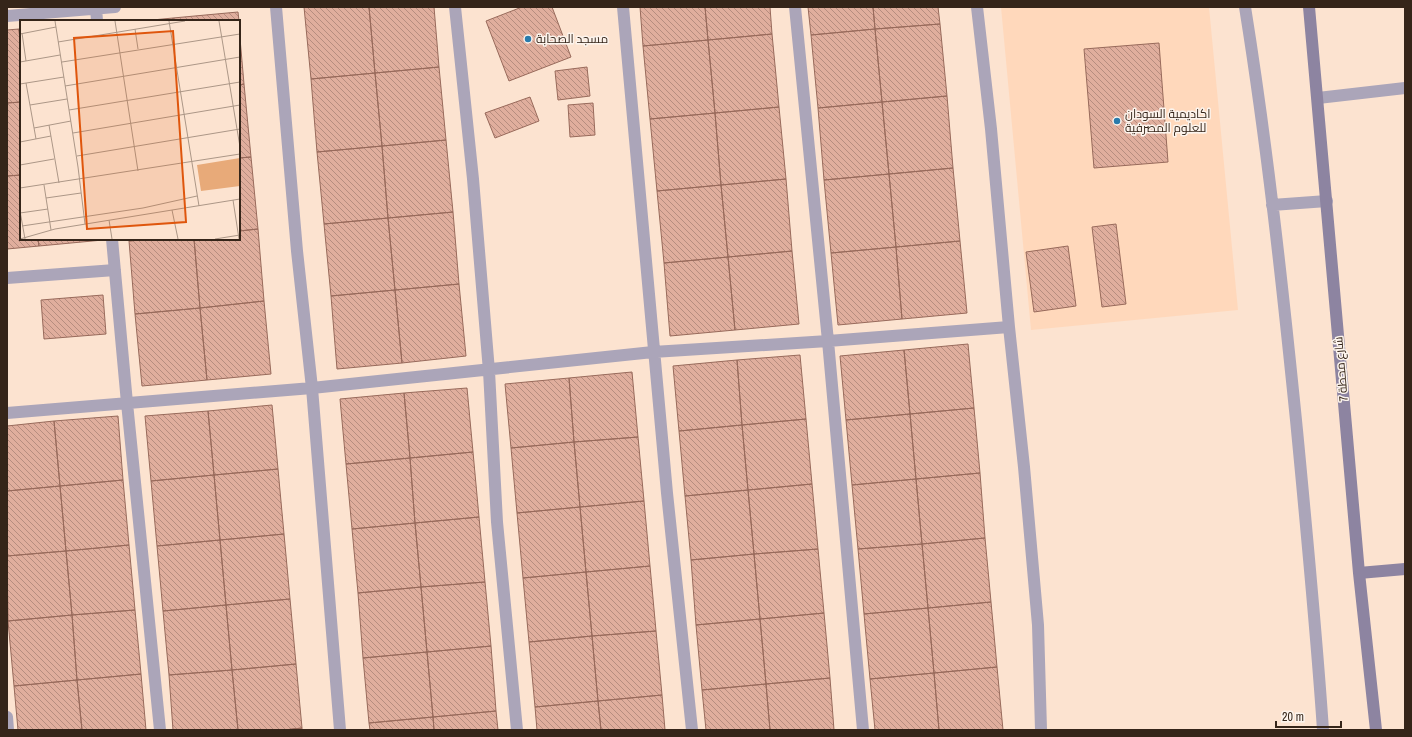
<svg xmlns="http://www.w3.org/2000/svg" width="1412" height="737" font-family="'Archivo Narrow',Cairo,sans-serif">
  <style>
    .built { fill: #ffd8bb }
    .building { fill: url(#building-back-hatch); stroke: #986a5b }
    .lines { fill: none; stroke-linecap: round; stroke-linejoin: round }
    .street { stroke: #aba5b9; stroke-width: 12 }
    .secondary { stroke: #8d84a1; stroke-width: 12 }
    .poi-dot { fill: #297bac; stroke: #fcf4ed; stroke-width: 1.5 }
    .labels { text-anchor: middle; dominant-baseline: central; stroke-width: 3; stroke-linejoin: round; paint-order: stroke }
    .poi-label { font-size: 12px; fill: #352519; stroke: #fcf4ed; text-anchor: start }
    .street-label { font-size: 12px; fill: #352519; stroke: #fcf4ed }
    .inset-road { fill: none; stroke: #ac9787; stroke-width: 1 }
    .view { fill: #df560d; fill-opacity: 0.15; stroke: #df560d; stroke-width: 2 }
    .inset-edge { fill: none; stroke: #352519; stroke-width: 2 }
  </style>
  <defs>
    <pattern id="building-back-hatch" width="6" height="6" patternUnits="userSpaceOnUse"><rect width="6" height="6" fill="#e0ae9d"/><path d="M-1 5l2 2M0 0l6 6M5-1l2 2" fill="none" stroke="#b68d7f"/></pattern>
  </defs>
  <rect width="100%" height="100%" fill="#fce3d0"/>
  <!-- built -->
  <path class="built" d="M1001,7h208l29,303 -207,20z"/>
  <!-- building -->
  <path class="building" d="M304,7h65l6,66 -64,6z
    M369,7h65l5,60 -64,6z
    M522,7h30l19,50 -62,24 -23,-60z
    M640,7h65l3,33 -65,6z
    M705,7h65l2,27 -64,6z
    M808,7h65l2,22 -64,6z
    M873,7h65l2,17 -65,5z
    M238,12l1,9h-66v-3z
    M173,18v3h-31z
    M940,24l7,72 -65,6 -7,-73z
    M239,27l5,57 -5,1z
    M19,29l2,24v49l-14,1v-73z
    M19,29h2v24z
    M875,29l7,73 -64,6 -7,-73z
    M772,34l7,73 -64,6 -7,-73z
    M708,40l7,73 -65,6 -7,-73z
    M1159,43l9,119 -74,6 -10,-119z
    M439,67l7,73 -64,6 -7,-73z
    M587,67l3,29 -32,4 -3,-29z
    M375,73l7,73 -65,6 -6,-73z
    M244,84l7,73 -12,1v-73z
    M947,96l6,72 -64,6 -7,-72z
    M530,97l9,24 -44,17 -10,-25z
    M21,102v73l-14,1v-73z
    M882,102l7,72 -65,6 -6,-72z
    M593,103l2,32 -25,2 -2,-32z
    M779,107l7,72 -65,6 -6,-72z
    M715,113l6,72 -64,6 -7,-72z
    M446,140l7,72 -65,6 -6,-72z
    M382,146l6,72 -64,6 -7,-72z
    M251,157l7,72 -19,2v-73z
    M953,168l7,73 -64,6 -7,-73z
    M889,174l7,73 -65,6 -7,-73z
    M21,175v64h17l1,7 -32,3v-73z
    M786,179l6,72 -64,6 -7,-72z
    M721,185l7,72 -64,6 -7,-72z
    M453,212l6,72 -64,6 -7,-72z
    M388,218l7,72 -64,6 -7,-72z
    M1116,224l10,80 -24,3 -10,-80z
    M258,229l6,72 -64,7 -6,-69h45v-8z
    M38,239h65v1l-64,6z
    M129,239h24l-24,2z
    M153,239h41l6,69 -65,6 -6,-73z
    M960,241l7,72 -65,6 -6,-72z
    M1068,246l8,60 -42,6 -8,-60z
    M896,247l6,72 -64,6 -7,-72z
    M792,251l7,73 -64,6 -7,-73z
    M728,257l7,73 -65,6 -6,-73z
    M459,284l7,72 -64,7 -7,-73z
    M395,290l7,73 -65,6 -6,-73z
    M103,295l3,39 -62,5 -3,-39z
    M264,301l7,73 -64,6 -7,-72z
    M200,308l7,72 -65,6 -7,-72z
    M968,344l6,64 -64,6 -6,-64z
    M904,350l6,64 -64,6 -6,-64z
    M800,355l6,64 -64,6 -5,-65z
    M737,360l5,65 -63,6 -6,-65z
    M632,372l6,65 -64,5 -5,-64z
    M569,378l5,64 -63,6 -6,-64z
    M467,388l6,64 -63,6 -6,-65z
    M404,393l6,65 -64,6 -6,-65z
    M272,405l6,64 -64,6 -6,-64z
    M974,408l6,65 -64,6 -6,-65z
    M208,411l6,64 -63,6 -6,-65z
    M910,414l6,65 -64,6 -6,-65z
    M118,416l5,64 -63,6 -6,-65z
    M806,419l6,65 -64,6 -6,-65z
    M54,421l6,65 -53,5v-65z
    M742,425l6,65 -63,6 -6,-65z
    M638,437l6,64 -64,6 -6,-65z
    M574,442l6,65 -63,6 -6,-65z
    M473,452l6,65 -64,6 -5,-65z
    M410,458l5,65 -63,6 -6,-65z
    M278,469l6,65 -64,6 -6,-65z
    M980,473l5,65 -63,6 -6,-65z
    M214,475l6,65 -63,6 -6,-65z
    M916,479l6,65 -64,5 -6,-64z
    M123,480l6,65 -63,6 -6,-65z
    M812,484l6,65 -64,5 -6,-64z
    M60,486l6,65 -59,5v-65z
    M748,490l6,64 -63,6 -6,-64z
    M644,501l6,65 -64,6 -6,-65z
    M580,507l6,65 -63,6 -6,-65z
    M479,517l6,65 -64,5 -6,-64z
    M415,523l6,64 -63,6 -6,-64z
    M284,534l6,65 -64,6 -6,-65z
    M985,538l6,64 -63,6 -6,-64z
    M220,540l6,65 -63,6 -6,-65z
    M922,544l6,64 -64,6 -6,-65z
    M129,545l6,65 -63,5 -6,-64z
    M818,549l6,64 -64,6 -6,-65z
    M66,551l6,64 -64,6 -1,-65z
    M754,554l6,65 -64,6 -5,-65z
    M650,566l6,65 -64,5 -6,-64z
    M586,572l6,64 -63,6 -6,-64z
    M485,582l6,64 -64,6 -6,-65z
    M421,587l6,65 -64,6 -5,-65z
    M290,599l6,65 -64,6 -6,-65z
    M991,602l6,65 -63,6 -6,-65z
    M226,605l6,65 -63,5 -6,-64z
    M928,608l6,65 -64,6 -6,-65z
    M135,610l6,64 -64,6 -5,-65z
    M824,613l6,65 -64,6 -6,-65z
    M72,615l5,65 -63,6 -6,-65z
    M760,619l6,65 -64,6 -6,-65z
    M656,631l6,64 -64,6 -6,-65z
    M592,636l6,65 -63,6 -6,-65z
    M491,646l5,65 -63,6 -6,-65z
    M427,652l6,65 -64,6 -6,-65z
    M296,664l6,64 -18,2h-46l-6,-60z
    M997,667l6,63h-64l-5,-57z
    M232,670l6,60h-65l-4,-55z
    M934,673l5,57h-64l-5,-51z
    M141,674l5,56h-64l-5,-50z
    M830,678l4,52h-64l-4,-46z
    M77,680l5,50h-64l-4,-44z
    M766,684l4,46h-64l-4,-40z
    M662,695l3,35h-64l-3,-29z
    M598,701l3,29h-64l-2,-23z
    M496,711l2,19h-64l-1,-13z
    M433,717l1,13h-64l-1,-7z
    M302,728v2h-18z"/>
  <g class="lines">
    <!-- street -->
    <path class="street" d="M96,7l1,14
      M276,7l21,244 15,137 28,342
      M455,7l18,172 16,192 8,151 20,208
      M623,7l44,486 25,237
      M795,7l33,334 35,389
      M977,7l14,122 18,198 15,140 14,158 3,105
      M1245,7c22,137 37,275 51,413 10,104 20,207 27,310
      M7,16l108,-9
      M1318,98l87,-10
      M1272,205l55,-4
      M112,239l15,164 33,327
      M7,278l108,-8
      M7,413l305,-25 341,-36 175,-11 181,-14
      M7,717l1,13"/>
    <!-- secondary -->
    <path class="secondary" d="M1309,7l50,566 17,157
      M1359,573l46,-4"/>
  </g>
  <!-- markers -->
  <g class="poi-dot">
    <circle cx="528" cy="39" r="4"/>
    <circle cx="1117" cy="121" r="4"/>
  </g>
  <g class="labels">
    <!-- poi labels -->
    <g class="poi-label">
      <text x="536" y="39">مسجد الصحابة</text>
      <text x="1125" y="114">اكاديمية السودان<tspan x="1125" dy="14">للعلوم المصرفية</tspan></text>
    </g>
    <!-- street labels -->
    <g class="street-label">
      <text transform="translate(1341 369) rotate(-95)">شارع محطة 7</text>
    </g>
  </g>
  <!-- overview -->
  <g transform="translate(20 20)">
    <rect width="220" height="220" fill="#fce3d0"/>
    <path d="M220,138v28l-39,5 -4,-26z" fill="#e8aa79"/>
    <path class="inset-road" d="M35,1l23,146 7,57M95,1l23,150M149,1l30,185M199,1l21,126M115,9l3,20M2,13l4,28M0,14l36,-7M38,22l127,-21M0,42l40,-7M42,42l178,-28M6,63l10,56M0,64l44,-7M45,66l175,-29M10,85l37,-6M49,90l171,-28M29,105l10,58M14,108l37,-7M53,113l167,-28M0,122l31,-6M57,136l163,-27M0,145l34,-6M24,165l7,45M0,168l220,-34M26,178l35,-5M213,180l6,39M152,190l6,29M0,191l5,28M0,193l28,-4M89,200l3,19M2,206l121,-18 54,-12M0,219l35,-10 185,-30M195,219l25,-4"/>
    <path class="view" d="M153,11l13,191 -99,7 -13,-191z"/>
    <rect width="220" height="220" class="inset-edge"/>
  </g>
  <!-- border -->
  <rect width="1412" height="737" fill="none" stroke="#352519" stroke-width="16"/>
  <!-- scale -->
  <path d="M1276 721v6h65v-6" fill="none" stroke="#352519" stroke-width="2"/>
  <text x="1282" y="721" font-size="12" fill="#352519" stroke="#fcf4ed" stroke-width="3" paint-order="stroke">20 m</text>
</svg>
